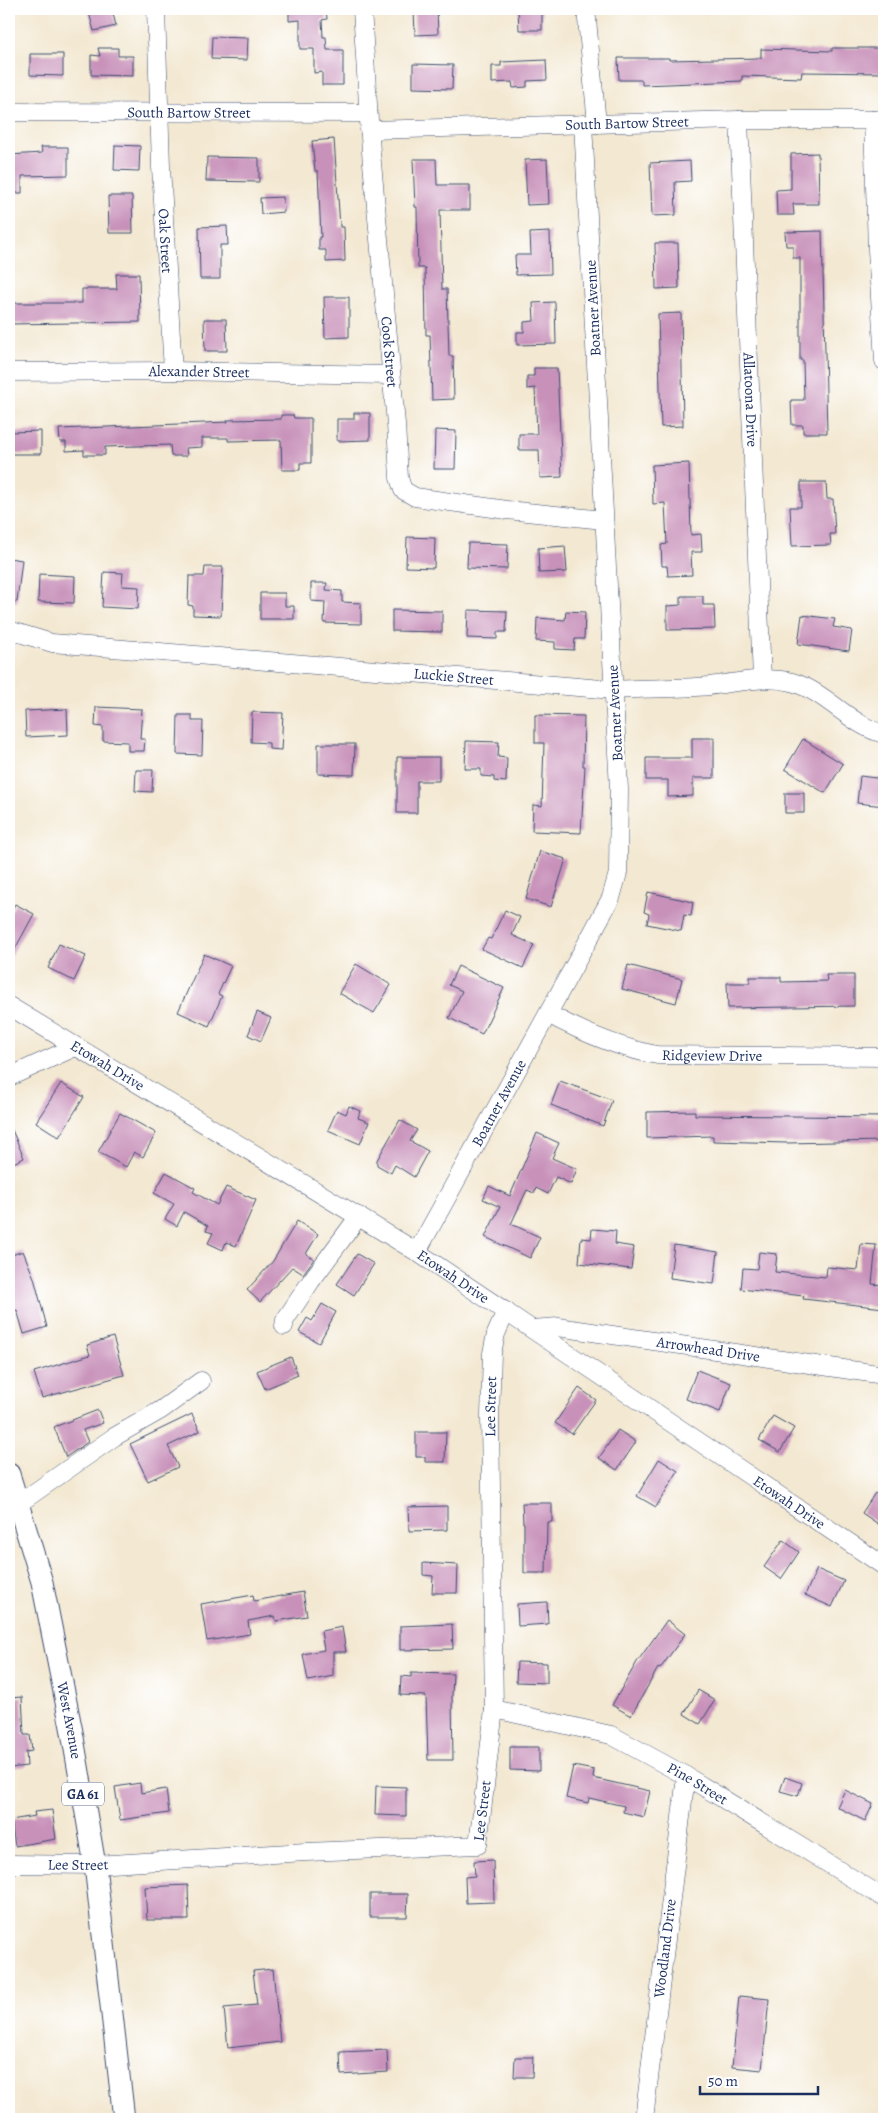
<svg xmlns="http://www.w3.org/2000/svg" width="893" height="2128" font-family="Alegreya,serif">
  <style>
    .building { fill: #c891ba }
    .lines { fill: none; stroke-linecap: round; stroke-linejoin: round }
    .minor-casing { stroke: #3b4b6f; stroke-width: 19 }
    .major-casing { stroke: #3b4b6f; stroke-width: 23 }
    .minor { stroke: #fff; stroke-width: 18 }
    .major { stroke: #fff; stroke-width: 21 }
    .labels { text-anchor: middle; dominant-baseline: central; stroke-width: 5; stroke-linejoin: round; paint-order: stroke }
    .shield { fill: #fff; stroke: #5f6d8e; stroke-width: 1 }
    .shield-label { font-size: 14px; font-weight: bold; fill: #1b2f5e }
    .street-label { font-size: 15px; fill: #1b2f5e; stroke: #fff }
  </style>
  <rect width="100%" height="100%" fill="#fff"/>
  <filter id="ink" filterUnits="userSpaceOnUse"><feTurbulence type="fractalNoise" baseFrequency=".02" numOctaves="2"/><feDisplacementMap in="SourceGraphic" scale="10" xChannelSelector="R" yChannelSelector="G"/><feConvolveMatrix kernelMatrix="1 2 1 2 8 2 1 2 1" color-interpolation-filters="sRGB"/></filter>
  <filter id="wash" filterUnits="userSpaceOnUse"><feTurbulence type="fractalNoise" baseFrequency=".0096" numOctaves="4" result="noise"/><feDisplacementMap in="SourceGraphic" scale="20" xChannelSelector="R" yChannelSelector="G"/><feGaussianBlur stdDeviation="1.12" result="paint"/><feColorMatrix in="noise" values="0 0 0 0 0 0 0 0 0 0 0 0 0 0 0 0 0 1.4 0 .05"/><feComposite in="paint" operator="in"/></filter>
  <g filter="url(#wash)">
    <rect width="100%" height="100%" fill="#f3e8d1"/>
    <g id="blocks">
      <!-- building -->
      <path class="building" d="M88,9h24l4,17 -22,5z
        M289,9h37l1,10 -5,1 1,17h3l1,13h16v35h-21v-13l-8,1v-24h-14v-29l-11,1z
        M414,9h23l1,25 -23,1z
        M518,9h24v21h-23z
        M212,37l36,1 -1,22 -36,-1z
        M98,48h20v8h15v20l-42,-1v-20l9,1z
        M832,48h52v25l-82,-1 -1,6 -59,-2v5l-73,3 -27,1v-5h-23l-1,-22h51v2l92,-2v-9l71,2z
        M30,54h33v22l-33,-1z
        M546,60l1,20 -20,1v6l-14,1 -1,-6 -20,1v-17h9v-4z
        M413,64l40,1 -1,24 -39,-1z
        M334,139l6,88h4l1,34 -19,1v-12h-7v-13h2l-3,-66h-3l-3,-30z
        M115,145l25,1 -1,25 -25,-1z
        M41,147h27v28l-46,1v17h-13v-38l33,-2z
        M818,153l1,51h-26l1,11h-17l-1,-25 15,-1v-35z
        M207,157l52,1v24l-53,-1z
        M413,159h23l1,26h33v25h-30l2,79h5l2,67h4l1,43 -22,1 -2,-65h-4l-1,-67h-7l-1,-61h-2z
        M547,159l2,45 -22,1 -2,-45z
        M690,161l1,20 -16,1 1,33 -24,1 -2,-53z
        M108,196h24l1,37h-24z
        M283,197l1,15 -23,2 -1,-16z
        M227,226l1,19h-8v34h-20l-1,-52z
        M822,231l5,202h-24v-8h-11l-1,-25h13l-1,-40h-3v-102h-7v-12h-7l-1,-14z
        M550,232l1,42 -35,1 -1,-20h16l-1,-22z
        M655,243h23l1,45 -23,1z
        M116,274h23l1,48 -131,2v-21h73v-14h35z
        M324,297h25v40l-24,1z
        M555,302l1,42 -39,1v-13h7v-10l10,-1 -1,-18z
        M681,313l2,113 -22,1 -3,-113z
        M204,319h22l1,32h-22z
        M534,368h23l5,109 -22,1 -1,-28h-20v-16h18l-2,-46 -8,1v-13h7z
        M354,413h16v27l-33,1v-22h17z
        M281,415h12l1,3h17v45h-11v7h-18l-1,-30 -53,1v-3h-26v9l-16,1 1,8h-16l-1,-11 -65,2v8h-21v-5l-18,1v-9h-6l-1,-13 169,-7 -1,-2 54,-1z
        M435,430l21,1 -1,38h-21z
        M41,431v23h-32v-22z
        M689,463l2,72 10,-1 1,18h-11l1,23 -24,1 -1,-10h-5l-1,-21 6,-1 -2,-41 -12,1 -1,-39z
        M801,482h25l1,17h6l2,35h-5l1,11 -39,1 -2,-39h11z
        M407,537l28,1 -1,30 -28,-1z
        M468,543l40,1 -1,25 -40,-1z
        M565,546l2,26 -28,1 -1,-25z
        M9,558l13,2 -5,42 -8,-1z
        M205,567h18l-2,49 -28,-1v-9l-5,-1 1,-29h15z
        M104,572l19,1 -1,13 17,1 -1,22 -36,-2z
        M39,574l36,2 -1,27 -36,-1z
        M311,583h16l-1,7 16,1v11l19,1v21l-37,-1 1,-21 -14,-1z
        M260,593h25v13h9v13h-34z
        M681,596h22v9h11l1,24 -48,1v-24l14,-1z
        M392,610l50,1v21l-50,-1z
        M468,610l39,1 -1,21h-9v7l-30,-1z
        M566,611l19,1 -1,27h-9l-1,11 -19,-1v-7l-19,-1 1,-23 28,2z
        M802,615l33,4 -2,8 19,3 -3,21 -51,-7z
        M96,707l46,2 -2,30h5l-1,12h-16v-9l-25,-1v-14l-8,-1z
        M67,709l1,26 -42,2 -1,-26z
        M252,712l31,1 -2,37 -12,-1v-6l-18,-1z
        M178,715h14v6h11l-1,34 -25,-1z
        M535,715l49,1 -1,50h2l-4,67 -49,-2 1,-26 9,1 2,-63h-9z
        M692,738h22v40h-21v18l-25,1v-17h-22v-22h46z
        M803,739l40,25 -18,29 -40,-24z
        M466,741l33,1 -1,15 9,1 -1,24 -12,-1v-4l-13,-1v-7h-16z
        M318,744h37l-1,31 -36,-1z
        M397,757h42v24h-22v32h-20z
        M136,770h17l-1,22 -17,-1z
        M860,776l24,3v27l-27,-3z
        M785,793h19v20h-19z
        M540,851l26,8 -15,48 -25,-8z
        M648,892l45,10 -2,14 -7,-1 -3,16 -34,-7 2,-10 -5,-2z
        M15,904l19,10 -25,46v-45z
        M505,910l15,7 -8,18 22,10 -11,23 -41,-19 6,-11 3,1z
        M59,944l27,12 -12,25 -26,-13z
        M204,954l27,12 -13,28 4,2 -13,30 -31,-14z
        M356,964l35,21 -17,28 -35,-20z
        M628,965l54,14 -6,24 -54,-14z
        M458,966l46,22 -22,46 -33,-16 13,-27 -13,-6z
        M826,975h28v31l-126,2 -1,-25h23v-6h31v5l46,-1z
        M257,1012l14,6 -10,23 -13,-6z
        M560,1081l52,19 -9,26 -52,-21z
        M61,1083l23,14 -25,40 -23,-15z
        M349,1106l11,5 -2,7 11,4 -9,22 -32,-14 9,-20 9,4z
        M695,1111v4l189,2v24l-98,2 -73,-2v-5l-66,2v-26z
        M120,1113l36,20 -13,24 -9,-5 -8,15 -28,-15z
        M400,1120l17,10 -7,11 18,10 -14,26 -19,-12 -4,8 -14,-8v-5z
        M9,1123l15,35 -15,7z
        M537,1133l22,10 -7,15 25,11 -6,15 -15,-7 -8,17 -12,-6 -2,5 -7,-3 -16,34 29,13 -10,21 -45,-21 15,-30 -17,-8 6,-13 21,10z
        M166,1172l29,16 -2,4 24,13 9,-18 30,13 -20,46 -10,-4 -3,8 -15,-7 5,-10 -7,-2 2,-5 -24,-14 -7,14 -12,-7 9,-15 -20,-11z
        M297,1221l21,13 -12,20 8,5 -11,15 -11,-7 -32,35 -13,-12 26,-29z
        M592,1229l24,2 -1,13 19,3 -3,22 -52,-6 2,-25 10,1z
        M861,1244l15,1 -4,39 12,1v23l-81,-9 1,-3 -63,-7 2,-21 14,1 2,-17 18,2 -2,18 51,5 1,-10 31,3z
        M674,1245l44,7 -4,32 -44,-6z
        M23,1251l11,27 13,49 -23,7 -7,-24 -8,2v-56z
        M357,1254l17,10 -20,31 -17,-11z
        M322,1304l14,8 -17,31 -20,-11 8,-14 5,3z
        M113,1337l11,38 -82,23 -8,-26 56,-17 -3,-10z
        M291,1357l7,18 -33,14 -8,-18z
        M697,1370l34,13 -11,29 -34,-13z
        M579,1388l17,12 -24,34 -17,-11z
        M98,1410l5,13 -20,7 5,12 -22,15 -12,-30z
        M192,1414l8,17 -32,15 10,21 -30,14 -18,-37z
        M773,1416l21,12 -14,24 -21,-12z
        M618,1430l18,12 -19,28 -18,-12z
        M416,1432h30l-1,30h-20v-5h-9z
        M659,1459l19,12 -22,36 -19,-11z
        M875,1493l9,6v29l-22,-15z
        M522,1503h30v19h-5l-1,51h-22v-50h-1z
        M447,1506v24l-38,1 -1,-24z
        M783,1540l16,12 -18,27 -17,-12z
        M423,1563l35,2 -1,28h-25l1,-17 -10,-1z
        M817,1569l27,12 -12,26 -27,-12z
        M303,1592l4,24 -31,5 -1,-5 -27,5 2,13 -43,7 -6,-37 52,-9 1,6z
        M547,1602l1,22 -30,2 -1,-22z
        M667,1620l18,14 -25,35 -2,-1 -27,48 -19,-11 25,-43z
        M452,1624l1,25 -53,1v-24z
        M342,1627l4,25h-13v24l-25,5 -5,-27 21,-4 -3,-19z
        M517,1662l30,1v20l-31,-1z
        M411,1673l42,1 -1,22 1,64h-25l-2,-64 -26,-1 1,-19 10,1z
        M698,1690l17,10 -15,24 -16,-10z
        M22,1697l2,38h6l2,16 -6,1 1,14 -18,2v-70z
        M510,1747h29v24l-29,-1z
        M573,1766l21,4 -1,8 57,13 -6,26 -21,-5 1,-6 -35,-8 -1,5 -22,-5z
        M785,1777l17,6 -4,13 -18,-5z
        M140,1783l1,10 25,-4 3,24 -49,7 -5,-33z
        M376,1786l30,1v29l-31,-1z
        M845,1790l28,14 -8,17 -28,-14z
        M52,1810l4,29 -41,7 -4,-26 24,-4 -1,-4z
        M493,1860l1,42 -28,1 -1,-26 10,-1 -1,-15z
        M188,1885l1,35h-42l-2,-33z
        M370,1894h38l-1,23h-37z
        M273,1969l7,73 -52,6 -4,-40 33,-3 -4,-34z
        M739,1996l30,3 -7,71 -30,-3z
        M387,2050l1,22 -47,3 -1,-23z
        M515,2057h18l-1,20h-18z"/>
    </g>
  </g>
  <g filter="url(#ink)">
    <use href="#blocks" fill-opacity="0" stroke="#3b4b6f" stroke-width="1"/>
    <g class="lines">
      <!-- minor casing -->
      <g class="minor-casing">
        <g id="minor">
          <path id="s1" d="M156,9l5,158 12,204"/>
          <path id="s2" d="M362,9l9,143 25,272 3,54 4,12 12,7 92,13 97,10"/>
          <path d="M586,9l11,115"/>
          <path id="s3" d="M9,112l359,1"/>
          <path id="s4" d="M739,120l23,559"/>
          <path d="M873,120l4,130 7,111"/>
          <path id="s5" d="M369,130l370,-10h145"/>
          <path id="s6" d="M9,372l164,-1 217,4"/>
          <path id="s7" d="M9,630l43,13 562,47c31,-2 64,-1 95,-4 27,-3 56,-11 83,-4 35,10 57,43 92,52"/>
          <path id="s8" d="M9,1006l408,246 467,314"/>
          <path id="s9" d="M548,1014c34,18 70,34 109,41l227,2"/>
          <path d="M9,1077l66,-30"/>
          <path id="s10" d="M417,1252l173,-315 21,-39 7,-25 1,-84 -36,-665"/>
          <path d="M284,1326l1,-6 26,-39 48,-65"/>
          <path id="s11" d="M532,1329l26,-2 326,48"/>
          <path d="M18,1504l96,-67 47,-27 40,-29"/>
          <path id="s12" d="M494,1709l117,26 75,41 198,122"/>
          <path id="s13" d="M9,1864l86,1 211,-13 172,-7 16,-136 -4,-293 2,-63 4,-19 10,-23"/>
          <path id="s14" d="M644,2119l42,-343"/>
        </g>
      </g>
      <!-- major casing -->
      <g class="major-casing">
        <g id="major">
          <path id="s15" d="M9,1474l33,108 30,150 23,133 29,254"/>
        </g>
      </g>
      <!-- minor -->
      <use href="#minor" class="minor"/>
      <!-- major -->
      <use href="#major" class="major"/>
    </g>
  </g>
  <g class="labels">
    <!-- shield labels -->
    <rect class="shield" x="62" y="1782.5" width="42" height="23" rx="4"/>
    <g class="shield-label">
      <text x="83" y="1794">GA 61</text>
    </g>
    <!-- street labels -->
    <g class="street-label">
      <text stroke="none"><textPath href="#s3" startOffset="180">South Bartow Street</textPath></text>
      <text stroke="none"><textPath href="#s5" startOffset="258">South Bartow Street</textPath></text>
      <text stroke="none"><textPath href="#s1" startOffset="232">Oak Street</textPath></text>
      <text transform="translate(593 308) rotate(-93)">Boatner Avenue</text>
      <text stroke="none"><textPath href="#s2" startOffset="344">Cook Street</textPath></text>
      <text stroke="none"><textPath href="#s6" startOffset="190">Alexander Street</textPath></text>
      <text stroke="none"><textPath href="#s4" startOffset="280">Allatoona Drive</textPath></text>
      <text stroke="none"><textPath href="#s7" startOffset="448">Luckie Street</textPath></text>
      <text transform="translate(615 713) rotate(-93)">Boatner Avenue</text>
      <text stroke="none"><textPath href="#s9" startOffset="172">Ridgeview Drive</textPath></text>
      <text stroke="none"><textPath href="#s8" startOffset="115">Etowah Drive</textPath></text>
      <text stroke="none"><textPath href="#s10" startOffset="170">Boatner Avenue</textPath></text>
      <text stroke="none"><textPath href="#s8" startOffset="520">Etowah Drive</textPath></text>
      <text stroke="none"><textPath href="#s11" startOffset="178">Arrowhead Drive</textPath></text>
      <text stroke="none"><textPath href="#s13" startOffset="909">Lee Street</textPath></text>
      <text stroke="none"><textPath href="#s8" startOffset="925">Etowah Drive</textPath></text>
      <text stroke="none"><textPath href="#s15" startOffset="254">West Avenue</textPath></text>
      <text stroke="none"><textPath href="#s12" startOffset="219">Pine Street</textPath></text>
      <text stroke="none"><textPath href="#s13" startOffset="504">Lee Street</textPath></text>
      <text stroke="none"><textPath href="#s13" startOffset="69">Lee Street</textPath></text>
      <text stroke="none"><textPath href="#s14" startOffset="172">Woodland Drive</textPath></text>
    </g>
  </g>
  <!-- margin -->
  <rect width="893" height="2128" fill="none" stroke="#fff" stroke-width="30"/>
  <!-- scale -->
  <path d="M700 2086v8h118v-8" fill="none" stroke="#1b2f5e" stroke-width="2.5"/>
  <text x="708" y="2086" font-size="15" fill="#1b2f5e" stroke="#ffffff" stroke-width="4" paint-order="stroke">50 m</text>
</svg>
